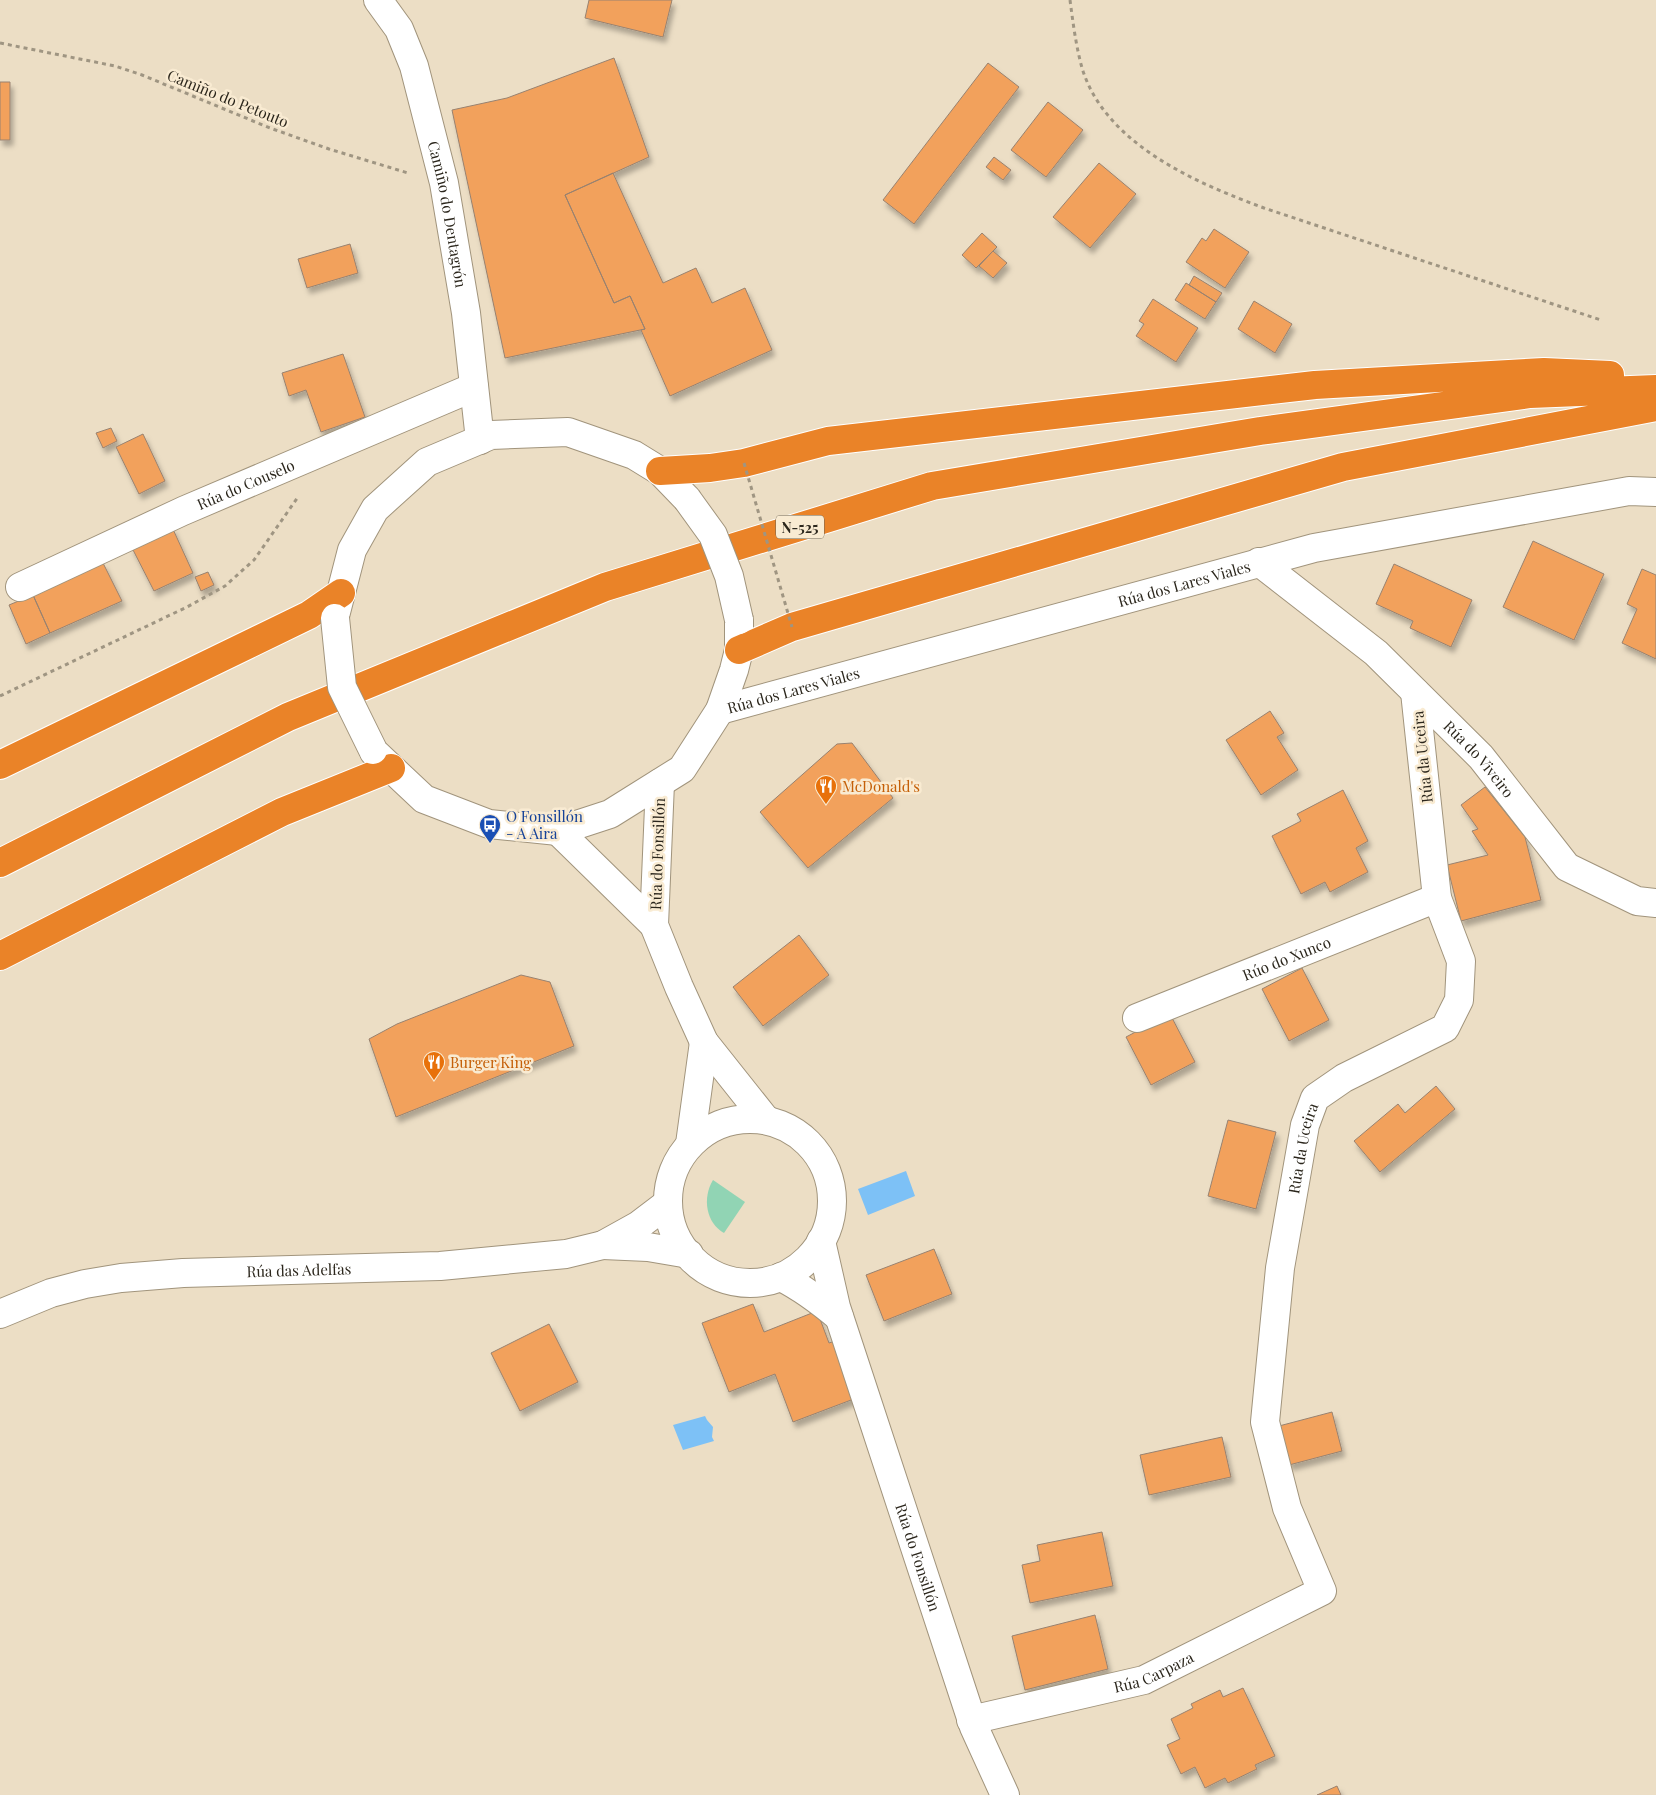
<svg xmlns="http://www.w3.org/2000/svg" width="1656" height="1795" font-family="'Playfair Display',serif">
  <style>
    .green { fill: #91d4b4 }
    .water { fill: #7dc1f6 }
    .building { fill: #f2a15c; stroke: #988270; filter: url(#shadow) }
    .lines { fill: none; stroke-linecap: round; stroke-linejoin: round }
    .street-casing { stroke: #a1947c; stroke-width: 30 }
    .highway-casing { stroke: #fff; stroke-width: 30 }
    .path { stroke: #9f9582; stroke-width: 3; stroke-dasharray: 4 4; stroke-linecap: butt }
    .street { stroke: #fff; stroke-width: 28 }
    .highway { stroke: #ea8328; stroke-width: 28 }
    .street-bridge-casing { stroke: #a1947c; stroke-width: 30; stroke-linecap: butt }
    .path-bridge { stroke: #9f9582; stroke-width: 3; stroke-dasharray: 4 4; stroke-linecap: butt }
    .street-bridge { stroke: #fff; stroke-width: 28 }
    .labels { text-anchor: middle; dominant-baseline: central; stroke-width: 5; stroke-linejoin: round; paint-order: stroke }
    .shield { fill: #f9ebd2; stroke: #696153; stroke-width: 1 }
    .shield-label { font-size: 14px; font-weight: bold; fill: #2b261c }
    .street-label { font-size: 15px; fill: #2b261c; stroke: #f9ebd2 }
    .food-label { font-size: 15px; fill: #c56008; stroke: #f9ebd2; text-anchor: start }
    .transit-label { font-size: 15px; fill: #164399; stroke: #f9ebd2; text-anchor: start }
  </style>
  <defs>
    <filter id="shadow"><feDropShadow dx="3" dy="5.5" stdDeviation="2.5" flood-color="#0004"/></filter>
  </defs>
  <rect width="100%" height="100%" fill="#ecdec5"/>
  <!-- green -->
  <path class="green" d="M713,1180l32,22 -21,31c-18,-10 -22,-35 -11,-53z"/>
  <!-- water -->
  <path class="water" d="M906,1171l9,25 -47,19 -10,-26z
    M705,1416l2,4 6,7 -1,10 2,4 -31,9 -10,-25z"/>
  <!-- building -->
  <path class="building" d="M589,0h83l-9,37 -78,-19z
    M614,58l35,99 -84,38 49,108 16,-7 15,33 -140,29 -53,-248 55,-12z
    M988,63l31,24 -105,137 -31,-24z
    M0,82h10v58h-10z
    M1048,102l35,28 -37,47 -35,-27z
    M994,157l17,13 -8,10 -17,-13z
    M1099,163l37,31 -46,54 -37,-31z
    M613,173l50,110 33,-15 16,35 33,-15 27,62 -102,46 -29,-66 4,-1 -15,-33 -16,7 -49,-108z
    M1214,229l35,23 -24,36 -39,-26 16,-24 4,3z
    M982,233l15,14 -21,21 -14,-13z
    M350,244l8,29 -51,15 -9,-29z
    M993,251l14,12 -14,15 -14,-12z
    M1194,276l28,17 -6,9 -27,-17z
    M1186,283l30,19 -11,17 -30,-19z
    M1153,299l45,29 -22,34 -40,-26 8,-12 -5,-3z
    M1254,301l38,23 -17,29 -37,-24z
    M343,354l22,63 -44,15 -15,-42 -17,6 -7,-23z
    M111,428l6,13 -14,7 -7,-15z
    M143,434l22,47 -26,13 -23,-47z
    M172,527l21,46 -39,18 -23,-45z
    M1533,541l71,33 -30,66 -71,-33z
    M103,563l19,38 -72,32 -17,-38z
    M1394,564l78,36 -21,47 -41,-19 3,-7 -37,-17z
    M1642,569l14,6v84l-34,-16 15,-34 -10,-5z
    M208,572l6,13 -13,6 -6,-14z
    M33,595l17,38 -24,11 -17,-39z
    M1270,711l14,22 -7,4 21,33 -37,25 -35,-55z
    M852,743l41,55 -85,70 -48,-56 77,-68z
    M1485,787l40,50 16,63 -80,21 -14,-56 41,-10 -16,-24 6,-2 -17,-24z
    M1343,790l25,51 -12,7 12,24 -38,20 -5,-10 -24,12 -29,-58 29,-15 -4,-7z
    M799,935l30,40 -66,51 -30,-39z
    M1302,968l27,52 -40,21 -27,-52z
    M521,975l29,7 24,64 -178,71 -27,-78 28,-15z
    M1170,1014l25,48 -44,23 -25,-48z
    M1436,1086l19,23 -75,63 -26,-31 44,-37 7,9z
    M1228,1120l48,12 -20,77 -48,-13z
    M934,1249l18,45 -68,27 -18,-46z
    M753,1304l11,28 53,-21 12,32 9,-3 21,57 -66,25 -18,-48 -46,18 -27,-69z
    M549,1324l29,58 -58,29 -29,-58z
    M1332,1412l10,39 -53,14 -10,-39z
    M1222,1437l9,40 -82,18 -9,-40z
    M1102,1532l11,54 -83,17 -8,-38 18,-4 -3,-16z
    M1095,1615l13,54 -83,21 -13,-54z
    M1243,1688l32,68 -20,9 2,4 -29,14 -3,-5 -20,10 -10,-21 -14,7 -14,-29 13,-6 -9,-20 22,-11 -2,-4 29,-14 3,7z
    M1337,1786l4,9h-24z"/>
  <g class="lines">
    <!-- street casing -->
    <g class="street-casing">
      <g id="street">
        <path id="s1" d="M378,0l21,29 15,37 30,117 22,130 14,127"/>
        <path id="s2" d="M1259,562l117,91 105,104 86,110 70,34 19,2"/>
        <path id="s3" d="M20,587l163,-76 291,-124"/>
        <path d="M335,616l17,-66 23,-41 52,-47 64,-27 77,-3 66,23 26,16 27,28"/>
        <path id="s4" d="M720,710l594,-162 315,-57 27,1"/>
        <path d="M374,752l50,47 65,25 69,7 52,-17 72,-45 38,-59 14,-40 5,-20v-30"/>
        <path d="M660,783l-6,142 25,62 25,55 62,78"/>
        <path d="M558,831l96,94"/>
        <path id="s5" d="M1137,1018l300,-120"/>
        <circle cx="750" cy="1201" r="82"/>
        <path d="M690,1144l14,-102"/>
        <path id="s6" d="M821,1241l15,66 138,420 31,68"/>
        <path d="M603,1245l45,2 41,7"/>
        <path d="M781,1277c22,11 39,24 58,40"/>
        <path id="s7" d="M0,1314l51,-21 34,-9 36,-6 62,-5 257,-7 126,-12 37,-9 36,-20 29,-22"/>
        <path id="s8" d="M971,1720l173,-40 178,-89 -35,-83 -22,-86 15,-154 25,-143 10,-27 29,-20 101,-50 14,-28 2,-39 -24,-63 -22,-206"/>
      </g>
    </g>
    <!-- highway casing -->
    <g class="highway-casing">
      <path id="highway" d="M660,471l50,-3 34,-5 84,-22 487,-56 229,-13 66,3
        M739,650l53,-23 551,-160 313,-60
        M0,765l309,-150 32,-22
        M0,863l288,-146 317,-130 327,-101 328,-55 270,-37 126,-5
        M0,956l282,-144 109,-44"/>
    </g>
    <!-- path -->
    <path class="path" d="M1070,0c3,23 6,46 12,68 23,76 114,115 182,140l337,112
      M0,43l115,23 27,9 128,53 59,21 79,24
      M0,696l187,-89 38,-21 29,-26 44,-63"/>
    <!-- street -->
    <use href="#street" class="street"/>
    <!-- highway -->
    <use href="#highway" class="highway"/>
    <!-- street-bridge casing -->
    <g class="street-bridge-casing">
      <path id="street-bridge" d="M687,499l26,36 16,41 10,44
        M335,618l7,69 31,63"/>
    </g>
    <!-- path-bridge -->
    <path class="path-bridge" d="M744,463l48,164"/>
    <!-- street-bridge -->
    <use href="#street-bridge" class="street-bridge"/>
  </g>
  <!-- icons -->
  <defs>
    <g id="restaurant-pin" transform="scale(1.125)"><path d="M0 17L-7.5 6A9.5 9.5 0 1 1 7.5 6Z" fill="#e8710a" stroke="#f9ebd2"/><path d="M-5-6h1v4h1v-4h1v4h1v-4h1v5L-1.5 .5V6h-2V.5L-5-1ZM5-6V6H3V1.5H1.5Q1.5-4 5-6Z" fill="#fff"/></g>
    <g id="bus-pin" transform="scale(1.125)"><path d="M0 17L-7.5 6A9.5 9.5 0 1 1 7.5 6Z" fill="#1a4fb4" stroke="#f9ebd2"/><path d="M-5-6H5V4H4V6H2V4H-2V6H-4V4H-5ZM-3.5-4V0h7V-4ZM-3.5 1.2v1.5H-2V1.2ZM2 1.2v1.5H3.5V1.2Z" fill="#fff"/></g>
  </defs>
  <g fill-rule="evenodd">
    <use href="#restaurant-pin" x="826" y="786"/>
    <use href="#bus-pin" x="490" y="825"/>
    <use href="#restaurant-pin" x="434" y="1062"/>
  </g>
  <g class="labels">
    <!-- shield labels -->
    <rect class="shield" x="776" y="515.5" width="48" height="23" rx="4"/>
    <g class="shield-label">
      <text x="800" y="527">N-525</text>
    </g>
    <!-- street labels -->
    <g class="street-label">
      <text transform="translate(228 98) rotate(22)">Camiño do Petouto</text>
      <text stroke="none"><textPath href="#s1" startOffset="228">Camiño do Dentagrón</textPath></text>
      <text stroke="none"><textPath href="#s3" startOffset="248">Rúa do Couselo</textPath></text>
      <text stroke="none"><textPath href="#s4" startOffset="481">Rúa dos Lares Viales</textPath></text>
      <text stroke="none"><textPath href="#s4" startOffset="76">Rúa dos Lares Viales</textPath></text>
      <text transform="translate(1422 757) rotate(-96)">Rúa da Uceira</text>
      <text stroke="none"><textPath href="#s2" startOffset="296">Rúa do Viveiro</textPath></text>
      <text transform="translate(657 854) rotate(-88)">Rúa do Fonsillón</text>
      <text stroke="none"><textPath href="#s5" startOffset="161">Rúo do Xunco</textPath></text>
      <text stroke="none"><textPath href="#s8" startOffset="832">Rúa da Uceira</textPath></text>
      <text stroke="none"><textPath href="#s7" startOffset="305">Rúa das Adelfas</textPath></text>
      <text stroke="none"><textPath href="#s6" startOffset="331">Rúa do Fonsillón</textPath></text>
      <text stroke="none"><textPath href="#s8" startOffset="189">Rúa Carpaza</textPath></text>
    </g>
    <!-- food labels -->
    <g class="food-label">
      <text x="842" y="786">McDonald's</text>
      <text x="450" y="1062">Burger King</text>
    </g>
    <!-- transit labels -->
    <g class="transit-label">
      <text x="506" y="816">O Fonsillón<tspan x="506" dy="17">- A Aira</tspan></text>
    </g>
  </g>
</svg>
